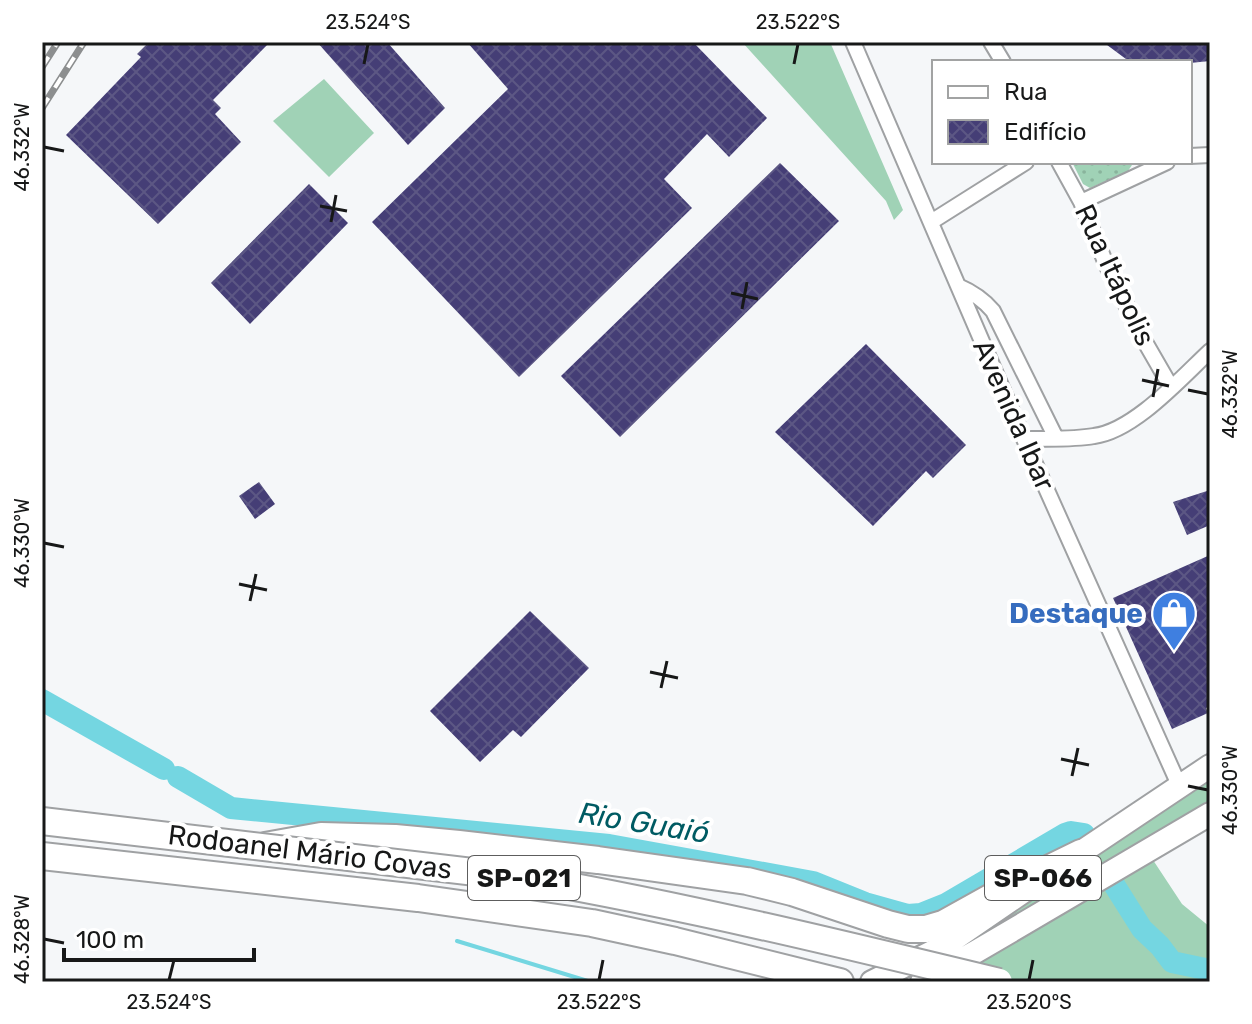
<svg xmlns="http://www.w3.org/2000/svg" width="1252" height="1024" font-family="Rubik,sans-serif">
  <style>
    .grass { fill: #a0d2b6 }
    .park { fill: url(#park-dots) }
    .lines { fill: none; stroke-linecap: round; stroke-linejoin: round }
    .stream { stroke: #74d6e1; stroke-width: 4 }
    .river { stroke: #74d6e1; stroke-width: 22 }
    .building { fill: url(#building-cross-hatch) }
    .minor-casing { stroke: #9fa1a3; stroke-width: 18 }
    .trunk-casing { stroke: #9fa1a3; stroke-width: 26 }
    .motorway-casing { stroke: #9fa1a3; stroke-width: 30 }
    .minor { stroke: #fff; stroke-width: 14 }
    .trunk { stroke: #fff; stroke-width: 22 }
    .motorway { stroke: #fff; stroke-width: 26 }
    .rail-casing { stroke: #8c8e8f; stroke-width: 7 }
    .rail { stroke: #fff; stroke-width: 4; stroke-dasharray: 12; stroke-linecap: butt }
    .motorway-bridge-casing { stroke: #9fa1a3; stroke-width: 30; stroke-linecap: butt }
    .motorway-bridge { stroke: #fff; stroke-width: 26 }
    .ticks { fill: none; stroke: #171818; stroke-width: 3 }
    .labels { text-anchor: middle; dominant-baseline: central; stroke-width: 8; stroke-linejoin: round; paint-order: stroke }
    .shield { fill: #fff; stroke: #5d5d5d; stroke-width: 2 }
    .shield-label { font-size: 26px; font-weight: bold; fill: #171818 }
    .street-label { font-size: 28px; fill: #171818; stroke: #fff }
    .shop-label { font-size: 28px; font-weight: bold; fill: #366cbe; stroke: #fff; text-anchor: end }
    .water-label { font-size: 30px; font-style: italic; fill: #005b63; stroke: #fff }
    .neatline { fill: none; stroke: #171818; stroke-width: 3 }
    .ticks-label { font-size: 20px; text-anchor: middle; fill: #171818 }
  </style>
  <defs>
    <pattern id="park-dots" width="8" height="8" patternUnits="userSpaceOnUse" patternTransform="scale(2)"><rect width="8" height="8" fill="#a0d2b6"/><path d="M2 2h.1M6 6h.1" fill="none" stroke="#89b49c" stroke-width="1.8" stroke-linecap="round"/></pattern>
    <pattern id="building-cross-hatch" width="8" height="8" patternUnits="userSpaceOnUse" patternTransform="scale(2)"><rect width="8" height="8" fill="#453e76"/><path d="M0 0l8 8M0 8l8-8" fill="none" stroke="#5c5784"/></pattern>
  </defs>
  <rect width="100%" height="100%" fill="#f5f7f9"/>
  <!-- grass -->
  <path class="grass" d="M742,42h88l73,168 -9,10 -8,-19z
    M324,79l50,54 -45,44 -56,-56z
    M1210,781v27l-254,146 -14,-1 77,-43 58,-44z
    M1153,860l29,44 28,23v55h-268z"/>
  <!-- park -->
  <path class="park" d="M1072,162h58l2,3 -4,6 -38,17 -7,-4z"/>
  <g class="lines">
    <!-- stream -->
    <path class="stream" d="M457,941l134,41"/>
    <!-- river -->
    <path class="river" d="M42,700l122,69
      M178,777l53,31 378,37 204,37 52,21 43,12 13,-1 25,-10 119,-70 6,-2 13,2
      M1113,883l29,46 18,17 12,16 38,8"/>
  </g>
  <!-- building -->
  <path class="building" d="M149,42h121l-57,58 8,8 -6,6 26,28 -83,82 -92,-89 75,-78 -4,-3z
    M317,42h70l58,66 -37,37z
    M467,42h226l74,76 -38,39 -22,-23 -43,45 28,29 -173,169 -147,-155 136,-133z
    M1103,42h107v19l-20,2 -60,-1z
    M780,163l59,58 -219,216 -59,-61z
    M309,184l39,39 -98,101 -39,-41z
    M866,344l100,101 -33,33 -7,-7 -53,55 -98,-94z
    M259,482l16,22 -20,15 -16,-23z
    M1210,490v35l-23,10 -14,-33z
    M1210,555v151l-4,2 2,5 -36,16 -59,-131z
    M530,611l59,57 -68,69 -8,-7 -33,32 -50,-51z"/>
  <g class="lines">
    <!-- minor casing -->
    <g class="minor-casing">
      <path id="minor" d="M853,42l171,397 155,346
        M991,42l12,20
        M1190,156l20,-1
        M1059,162l22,40 25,62 35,71 30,52
        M1081,202l86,-40
        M931,222l95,-60
        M958,286c14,6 25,13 35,25l63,127
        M1024,439c23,-1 47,1 70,-3 40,-5 87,-58 116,-85"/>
    </g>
    <!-- trunk casing -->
    <g class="trunk-casing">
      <path id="trunk" d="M1068,861l142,-95
        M872,982l72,-36 86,-59
        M922,982l55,-31 233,-137"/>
    </g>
    <!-- motorway casing -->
    <g class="motorway-casing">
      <path id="motorway" d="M265,846l56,-10 74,2 64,6 139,16 149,21 45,11 96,32 20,5h18l17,-5 54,-30 84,-41
        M42,856l376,42 174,25 83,18 165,41"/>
    </g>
    <!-- minor -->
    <use href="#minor" class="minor"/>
    <!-- trunk -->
    <use href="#trunk" class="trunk"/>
    <!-- motorway -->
    <use href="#motorway" class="motorway"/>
    <!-- rail casing -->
    <g class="rail-casing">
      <path id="rail" d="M42,67l16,-25
        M42,108l42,-66"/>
    </g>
    <!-- rail -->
    <use href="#rail" class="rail"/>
    <!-- motorway-bridge casing -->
    <g class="motorway-bridge-casing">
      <path id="motorway-bridge" d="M42,821l483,57c160,28 317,66 474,104"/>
    </g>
    <!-- motorway-bridge -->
    <use href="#motorway-bridge" class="motorway-bridge"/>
  </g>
  <!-- ticks -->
  <path class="ticks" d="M364,64l4,-20M794,64l4,-20M44,147l20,4M320,206l27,5M331,222l5,-27M731,293l27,6M742,309l5,-27M1142,380l27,6M1188,390l20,4M1153,397l5,-28M44,543l20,4M239,584l28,6M250,601l6,-27M650,672l28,6M661,688l6,-27M1061,759l28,6M1072,776l6,-28M1188,786l20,4M44,939l20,4M169,980l5,-20M599,980l4,-20M1029,980l4,-20"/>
  <!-- icons -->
  <defs>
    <g id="shop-pin" transform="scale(2.3)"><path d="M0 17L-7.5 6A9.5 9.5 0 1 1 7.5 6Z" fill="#3f7fe0" stroke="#fff"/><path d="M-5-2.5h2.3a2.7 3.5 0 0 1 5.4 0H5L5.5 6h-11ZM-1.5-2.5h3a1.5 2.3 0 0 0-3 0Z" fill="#fff"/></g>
  </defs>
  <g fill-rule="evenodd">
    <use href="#shop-pin" x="1174" y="613"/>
  </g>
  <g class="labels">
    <!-- shield labels -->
    <g class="shield">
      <rect x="468" y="856" width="112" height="44" rx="6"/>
      <rect x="985" y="856" width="116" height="44" rx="6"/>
    </g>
    <g class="shield-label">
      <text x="524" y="878">SP-021</text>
      <text x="1043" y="878">SP-066</text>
    </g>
    <!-- street labels -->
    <g class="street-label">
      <text transform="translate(1115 275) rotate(65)">Rua Itápolis</text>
      <text transform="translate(1014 415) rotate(66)">Avenida Ibar</text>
      <text transform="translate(310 852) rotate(7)">Rodoanel Mário Covas</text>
    </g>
    <!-- shop labels -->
    <g class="shop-label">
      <text x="1143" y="613">Destaque</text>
    </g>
    <!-- water labels -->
    <g class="water-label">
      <text transform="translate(644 823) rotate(9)">Rio Guaió</text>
    </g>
  </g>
  <!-- border -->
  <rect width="1252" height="1024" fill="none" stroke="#ffffff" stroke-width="88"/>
  <!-- legend -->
  <rect x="932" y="60" width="260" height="104" fill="#ffffff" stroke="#a2a3a3" stroke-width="2"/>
  <rect x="948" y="86" width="40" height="12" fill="#ffffff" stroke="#a2a3a3" stroke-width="2"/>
  <text x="1004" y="100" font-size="24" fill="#171818">Rua</text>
  <rect x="948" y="120" width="40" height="24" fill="url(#building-cross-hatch)" stroke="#a2a3a3" stroke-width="2"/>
  <text x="1004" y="140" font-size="24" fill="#171818">Edifício</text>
  <!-- scale -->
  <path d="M64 948v12h190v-12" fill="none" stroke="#171818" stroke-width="4"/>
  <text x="76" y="948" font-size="24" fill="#171818" stroke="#ffffff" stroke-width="6" paint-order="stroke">100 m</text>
  <rect x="44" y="44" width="1164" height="936" class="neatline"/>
  <g class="ticks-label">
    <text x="368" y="29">23.524°S</text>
    <text x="798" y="29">23.522°S</text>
    <text transform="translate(22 147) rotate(-90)" y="7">46.332°W</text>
    <text transform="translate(1230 394) rotate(-90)" y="7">46.332°W</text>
    <text transform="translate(22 543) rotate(-90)" y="7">46.330°W</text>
    <text transform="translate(1230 790) rotate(-90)" y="7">46.330°W</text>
    <text transform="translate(22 939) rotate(-90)" y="7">46.328°W</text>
    <text x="169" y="1009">23.524°S</text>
    <text x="599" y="1009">23.522°S</text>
    <text x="1029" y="1009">23.520°S</text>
  </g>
</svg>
